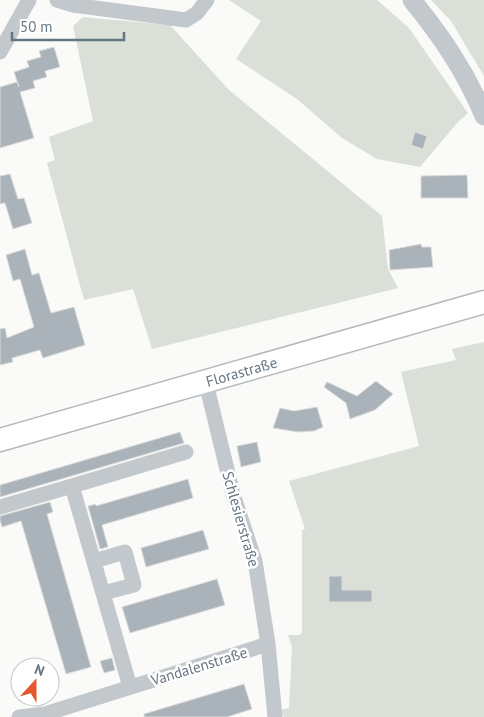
<svg xmlns="http://www.w3.org/2000/svg" width="484" height="717" font-family="'PT Sans',sans-serif">
  <style>
    .green { fill: #dadfd7 }
    .building { fill: #aab3b9; stroke: #dcdcda }
    .lines { fill: none; stroke-linecap: round; stroke-linejoin: round }
    .secondary-casing { stroke: #b3babf; stroke-width: 25 }
    .minor { stroke: #c3c8cc; stroke-width: 15 }
    .tertiary { stroke: #c3c8cc; stroke-width: 19 }
    .secondary { stroke: #fff; stroke-width: 22 }
    .labels { text-anchor: middle; dominant-baseline: central; stroke-width: 5; stroke-linejoin: round; paint-order: stroke }
    .street-label { font-size: 15px; fill: #657683; stroke: #fff }
  </style>
  <rect width="100%" height="100%" fill="#fafaf8"/>
  <!-- green -->
  <path class="green" d="M229,0h148l32,28 59,85 -10,9 -38,45 -43,-8 -35,-21 -45,-39 -61,-40 25,-38z
    M431,0h53v76l-33,-55z
    M83,17l87,8 59,65 153,126 6,53 10,19 -246,61 -19,-60 -49,11 -37,-137 8,-3 -6,-23 44,-16 -20,-95z
    M484,342v375h-200l-4,-7 9,-2 3,-61 -4,-12h11l3,-3v-102l3,-1 -16,-48 130,-35 -18,-74 55,-12 -4,-11z"/>
  <!-- building -->
  <path class="building" d="M54,47l6,20 -15,4 2,6 -14,4 2,7 -15,4 14,46 -34,10v-61l17,-5 2,5 -5,-15 15,-5 -2,-6 14,-4 -2,-6z
    M415,132l12,4 -4,13 -12,-4z
    M10,174l8,25 6,-1 8,25 -19,6 -8,-26 -5,1v-28z
    M467,175l1,23h-47v-22z
    M421,244l1,3h9l2,20 -43,3 -1,-20z
    M25,249l7,26 7,-2 12,40 23,-6 11,38 -42,13 -3,-8 -28,8 1,4 -13,3v-36l5,-1 2,10 27,-11 -14,-48 -7,2 -7,-26z
    M376,381l17,13 -18,16 -25,9 -4,-16 -22,-16 3,-5 30,14z
    M317,407l6,20 -9,4 -16,1 -25,-4 7,-20 14,3z
    M180,432l4,11 -184,54v-12z
    M257,442l4,20 -20,5 -4,-21z
    M188,479l5,19 -91,27 6,22 -8,2 -12,-43 8,-2v2z
    M50,502l3,10 -6,2 44,153 -25,7 -45,-153 -19,6 -2,-7v-4z
    M203,530l6,19 -63,18 -5,-19z
    M329,576h13v14h30v12h-43z
    M217,579l8,26 -95,28 -8,-26z
    M112,658l3,12 -11,3 -4,-12z
    M244,684l8,25 -25,8h-83v-3z"/>
  <g class="lines">
    <!-- secondary casing -->
    <g class="secondary-casing">
      <g id="secondary">
        <path id="s1" d="M0,440l484,-138"/>
      </g>
    </g>
    <!-- minor -->
    <path class="minor" d="M57,0l16,5 113,15 11,-7 10,-13
      M0,52l29,-52
      M206,383l27,111 22,67 13,83 7,73
      M0,507l72,-21
      M94,561l31,-9 9,33 -31,8
      M130,687l-58,-201 114,-34
      M19,717l26,-3 223,-70"/>
    <!-- tertiary -->
    <path class="tertiary" d="M412,0c30,37 54,72 72,116"/>
    <!-- secondary -->
    <use href="#secondary" class="secondary"/>
  </g>
  <g class="labels">
    <!-- street labels -->
    <g class="street-label">
      <text stroke="none"><textPath href="#s1" startOffset="251">Florastraße</textPath></text>
      <text transform="translate(241 519) rotate(74)">Schlesierstraße</text>
      <text transform="translate(199 666) rotate(-17)">Vandalenstraße</text>
    </g>
  </g>
  <!-- north arrow -->
  <g transform="translate(35 682) rotate(21)"><circle r="24" fill="#ffffff" stroke="#c1c8cd"/>
  <path d="M0-4L9 19L0 12L-9 19Z" fill="#e4572e"/>
  <text y="-8" font-size="14" font-weight="bold" text-anchor="middle" fill="#657683">N</text>
  </g>
  <!-- scale -->
  <path d="M12 32v8h112v-8" fill="none" stroke="#657683" stroke-width="2.5"/>
  <text x="20" y="32" font-size="15" fill="#657683" stroke="#ffffff" stroke-width="4" paint-order="stroke">50 m</text>
</svg>
